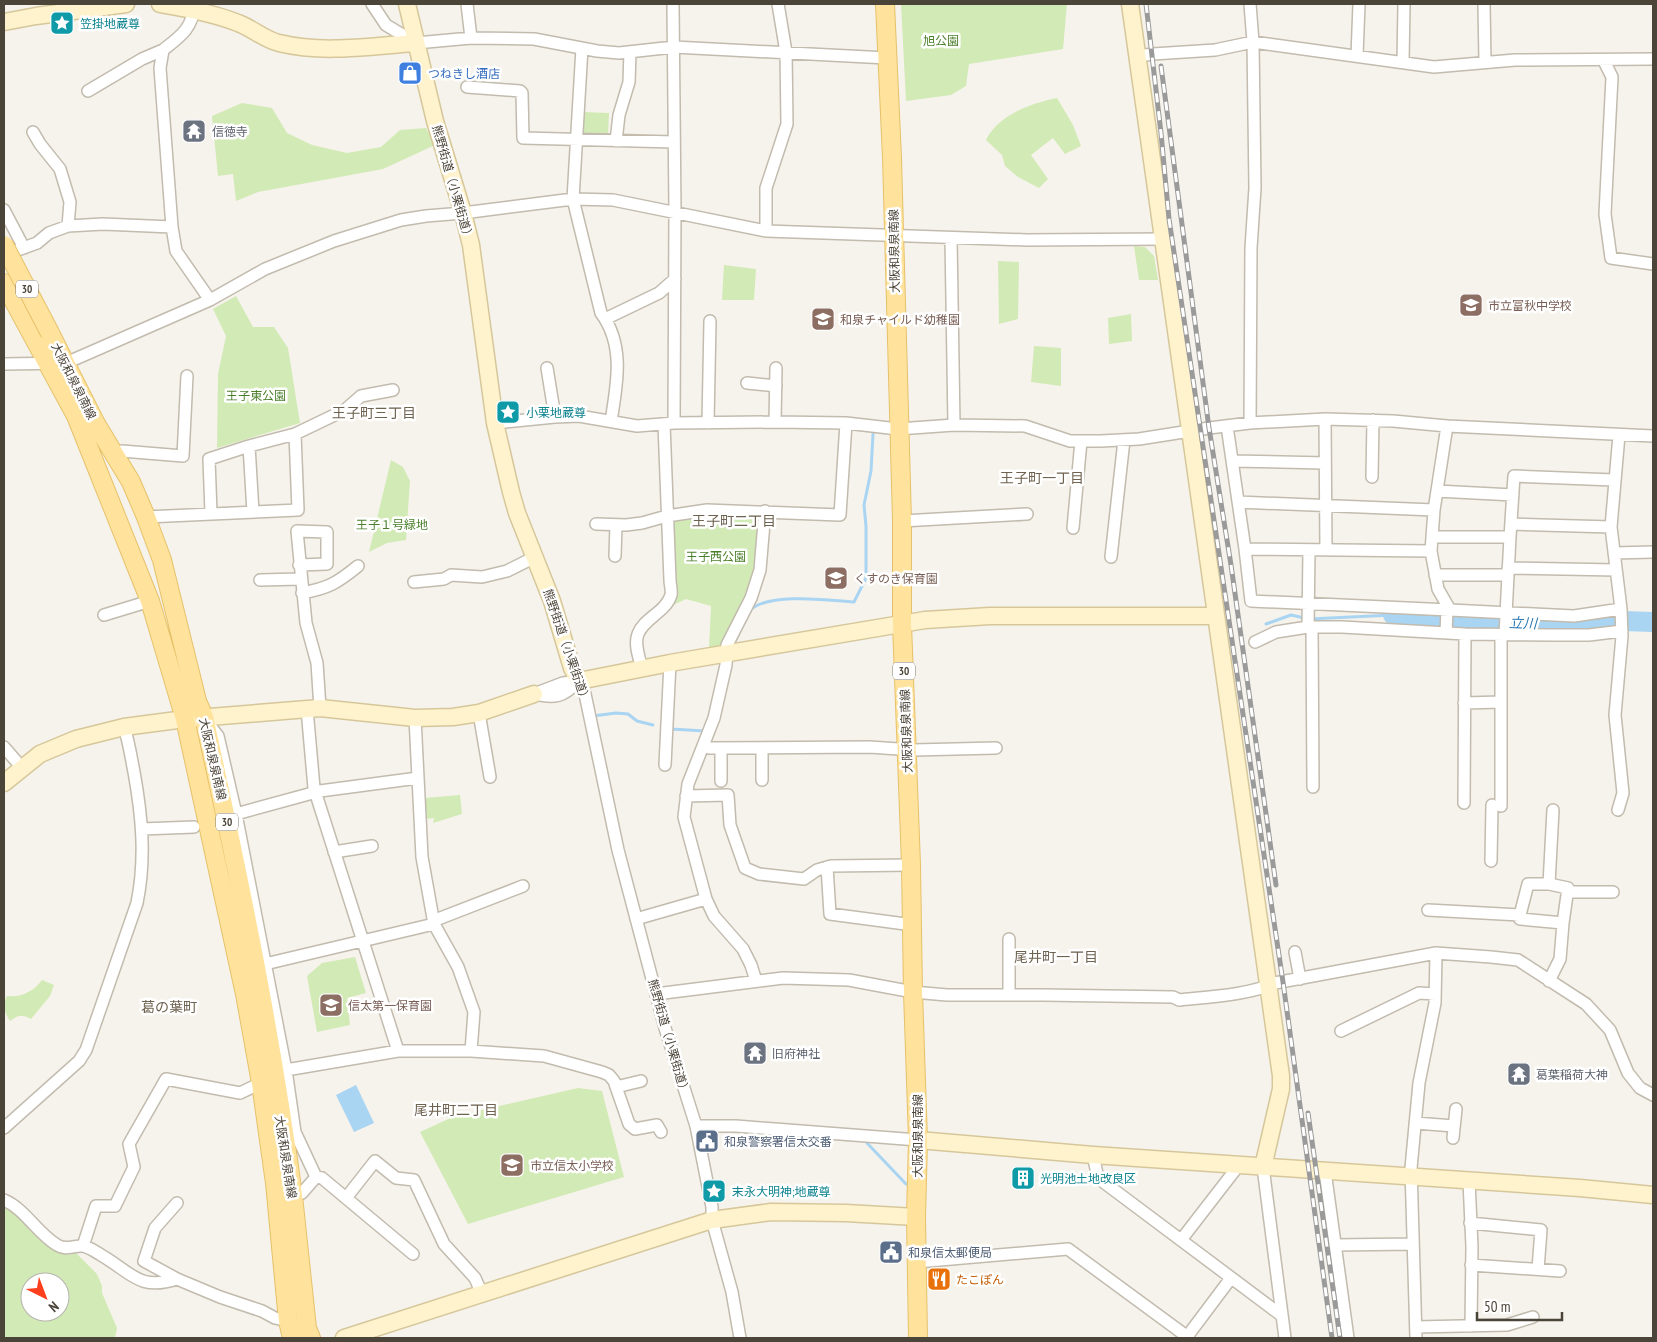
<svg xmlns="http://www.w3.org/2000/svg" width="1657" height="1342" font-family="'PT Sans Narrow','Noto Sans JP',sans-serif">
  <style>
    .green { fill: #d2eab5; fill-rule: evenodd }
    .water { fill: #a9d4f2 }
    .lines { fill: none; stroke-linecap: round; stroke-linejoin: round }
    .stream { stroke: #a9d4f2; stroke-width: 3 }
    .river { stroke: #a9d4f2; stroke-width: 20 }
    .street-casing { stroke: #c2bbae; stroke-width: 14 }
    .secondary-casing { stroke: #d6c79b; stroke-width: 19 }
    .primary-casing { stroke: #e6c16a; stroke-width: 20 }
    .street { stroke: #fff; stroke-width: 11 }
    .secondary { stroke: #fff3cd; stroke-width: 16 }
    .primary { stroke: #ffe39c; stroke-width: 18 }
    .rail-casing { stroke: #9a9a9a; stroke-width: 5 }
    .rail { stroke: #fff; stroke-width: 3; stroke-dasharray: 9; stroke-linecap: butt }
    .primary-bridge-casing { stroke: #e6c16a; stroke-width: 20; stroke-linecap: butt }
    .primary-bridge { stroke: #ffe39c; stroke-width: 18 }
    .labels { text-anchor: middle; dominant-baseline: central; stroke-width: 5; stroke-linejoin: round; paint-order: stroke }
    .shield { fill: #fff; stroke: #817c74; stroke-width: 1 }
    .shield-label { font-size: 11px; font-weight: bold; fill: #4b4439 }
    .culture-label { font-size: 12px; fill: #0d838f; stroke: #fff; text-anchor: start }
    .park-label { font-size: 12px; fill: #4a7f2a; stroke: #fff }
    .shop-label { font-size: 12px; fill: #366cbe; stroke: #fff; text-anchor: start }
    .worship-label { font-size: 12px; fill: #5b616d; stroke: #fff; text-anchor: start }
    .street-label { font-size: 12px; fill: #4b4439; stroke: #fff }
    .education-label { font-size: 12px; fill: #785e54; stroke: #fff; text-anchor: start }
    .service-label { font-size: 12px; fill: #4e5e75; stroke: #fff; text-anchor: start }
    .food-label { font-size: 12px; fill: #c56008; stroke: #fff; text-anchor: start }
    .neighbourhood-label { font-size: 14px; fill: #6e6250; stroke: #fff }
    .water-label { font-size: 14px; font-style: italic; fill: #2e7ab2; stroke: #fff }
  </style>
  <rect width="100%" height="100%" fill="#f6f3ec"/>
  <!-- green -->
  <path class="green" d="M901,4h166l-4,45 -94,15 -3,22 -15,9 -45,6z
    M1057,98l16,27 8,21 -16,8 -12,-16 -22,17 17,24 -9,9 -21,-11 -13,-11 -3,-11 -16,-15c12,-25 46,-37 71,-42z
    M242,103l30,5 15,25 25,12 35,8 34,-6 19,-17 26,-2 9,17 -52,24 -125,23 -22,9 -3,-27 -15,2 -6,-60z
    M583,112l26,1 -1,23 -26,-1z
    M1134,246l11,1 9,9 4,24h-19z
    M998,261l21,1 -1,57 -19,5z
    M724,265l32,4 -2,31h-32z
    M236,296l17,31h21l14,21 12,75 -83,25 1,-74 8,-38 -13,-27z
    M1131,314l1,27 -23,3 -1,-26z
    M1034,346l27,2v38l-30,-4z
    M391,460l12,7 7,14 -4,59 -19,3 -18,9z
    M692,515h67l4,4 -6,51 -9,23 -26,52 -13,3 2,-42 -25,-7 -17,8 3,-86z
    M460,795l2,19 -29,9 1,-5 -9,1 -1,-21z
    M355,957l11,36 -19,5 3,27 -33,7 -10,-56 15,-13z
    M42,980l12,5 -4,11 -19,23c-9,-5 -13,-4 -21,2 -6,-10 -8,-15 -3,-25 14,2 27,-5 35,-16z
    M578,1088l24,3 22,86 -156,47 -48,-92 35,-16z
    M8,1206l47,41 15,8 5,-3 22,22 5,12v7l15,35 -2,10h-111v-128zM30,1282h30v30h-30z"/>
  <!-- water -->
  <path class="water" d="M356,1085l18,38 -20,9 -18,-37z"/>
  <g class="lines">
    <!-- stream -->
    <path class="stream" d="M749,611c18,-19 80,-11 105,-9l12,-24v-52l-2,-21 7,-34 2,-37
      M1266,624l25,-9 18,4 84,-4
      M734,643l4,-8
      M593,716l23,-3 12,1 9,7 16,4
      M671,729l34,2
      M867,1143l39,41"/>
    <!-- river -->
    <path class="river" d="M1393,615l71,7 127,3 32,-4 30,1"/>
    <!-- street casing -->
    <g class="street-casing">
      <path id="street" d="M195,4c-3,25 -14,32 -32,46l-3,18 12,159 4,24 34,49
        M372,4l14,21 30,18 55,-5 63,1 63,12 22,2 55,-6 213,11
        M467,4l4,34
        M673,4l2,208 -1,211
        M1484,4l1,58
        M582,48l-9,151 28,114c24,32 16,71 10,108
        M1138,56l15,-2 62,-4 38,-8 181,25 81,-7 138,-1
        M1357,56l2,-52
        M1604,61l8,16 -7,137 6,44 42,6
        M1403,62l1,-58
        M467,87l53,4 2,2 1,45 151,4
        M88,91l54,-32 21,-9
        M33,132l7,12 20,25 10,33 -2,24
        M616,141l3,-26 10,-33 1,-30
        M4,210l20,38
        M766,231v-43l21,-64 -1,-72 -8,-48
        M951,238l3,187
        M4,255l33,-12 12,-10 19,-7 35,-2 69,3
        M605,319l54,-26 16,-14
        M4,364l62,-1 144,-63 55,-31 69,-28 67,-21 25,-4 37,-3 110,-14 40,1 153,31 261,9 137,-1
        M547,368l8,49
        M747,383l29,3
        M1325,419l1,131
        M775,422l1,-54
        M495,423l60,-6 24,-1 58,10 37,-3 101,-1 71,1 52,6 56,-4 71,1 45,15h31l38,-2 70,-11 41,-5 75,-4 68,2 54,5 206,10
        M708,423l2,-102
        M1250,423l1,-175 4,-60 -2,-146 -3,-38
        M1227,426l18,123 6,52 199,9
        M1447,426l-13,84 -3,41 7,38 12,21 124,6 47,-7
        M249,446l4,66
        M114,454l8,-3 61,5 4,-80
        M1232,461l93,2
        M1372,477l1,-57
        M1437,491l76,4
        M1238,502l196,8
        M211,513l-2,-54 40,-13 46,-12
        M146,517l152,-7 -3,-76 50,-24 16,-14 32,-6
        M902,521l125,-7
        M596,524l30,1 16,-2 25,-7 40,-6 133,5 6,-92
        M1511,524l100,3
        M1073,528l8,-87
        M1432,537h78l-2,38
        M1510,537l4,-61 100,4
        M1245,549l186,2
        M1309,550l-1,77h34l123,7 86,1h38l33,-4
        M1614,553l39,-1
        M615,556l1,-31
        M1111,557l13,-117
        M299,565l28,-1v-32l-30,-1 9,92 11,40 3,45
        M1508,568l108,2
        M1435,575h73l-3,60
        M260,580l40,-1
        M414,582l30,-3 7,-4 31,2 25,-6 28,-14
        M302,593c27,-5 35,-10 56,-27
        M104,615l46,-14
        M1312,627l1,160
        M1446,633l1,-23
        M1501,635v171
        M1255,642l21,-10 32,-5
        M642,668c-3,-10 -8,-24 -4,-34 6,-16 28,-22 33,-39 1,-4 -1,-11 -1,-15l-6,-156
        M579,681l6,13 33,156 47,178 31,98 16,81v13l20,72 8,46
        M534,694c21,5 29,3 45,-13
        M534,694l29,-11 16,-2
        M1464,703l37,-1
        M307,709l7,79 84,263
        M479,713l11,64
        M415,718l7,139 12,67 24,43 16,45 -3,39
        M208,723l10,13 18,78 50,256 9,62 21,45 -14,16 -9,3
        M703,746l6,2 160,-1 45,3 82,-2
        M4,747l19,22
        M721,748v33
        M762,749v31
        M665,765l5,-102
        M686,796l42,-1 2,30 15,43 14,6 45,5 13,-9 14,-4 80,-1
        M1464,803l1,-169
        M1618,810l5,-17 -8,-78 7,-79 -1,-27 -10,-82 8,-92
        M236,814l84,-23 98,-13
        M142,829l52,-2
        M334,852l38,-6
        M1491,861l1,-56
        M827,867l3,47 83,11
        M1567,892h46
        M1428,910l92,5 8,-31h21l4,-74
        M1520,915v4l43,4 5,-35 -19,-4
        M636,919l70,-20
        M1295,952l5,27
        M265,964l169,-40 4,-5 85,-33
        M756,981l-5,-16 -8,-16 -29,-33 -8,-17 -22,-82 4,-33 26,-66 12,-53 1,-20 24,-47 9,-28 5,-59
        M1549,981l11,-22 3,-36
        M656,994l127,-16 66,2 64,12 34,3h96l130,2 6,3c28,-3 70,-5 96,-17l161,-30 55,4 27,3 68,44 24,26 18,43 12,15 13,7
        M1009,995v-56
        M1341,1031l78,-38 16,1
        M280,1071l118,-20h73l73,5 58,16 7,3 5,6 15,43 6,5 22,-4 4,7
        M616,1087l25,-6
        M1415,1123l39,3
        M696,1126h40l182,14
        M4,1128l75,-67 7,-11 51,-147c9,-44 5,-87 -3,-131 -3,-15 -5,-30 -10,-45
        M1453,1138l3,-29
        M1093,1155l5,23 183,137
        M1263,1167l22,171
        M1325,1171l23,167
        M316,1177l6,1 91,76
        M1469,1181l3,66 -1,79
        M346,1198l29,-37 21,17 18,2 30,64 31,34 7,16
        M4,1200c21,9 33,33 53,45 9,6 17,0 26,1 6,1 13,6 18,9 31,18 38,36 76,24l43,18 42,14 13,7 13,3
        M177,1203l-22,25 -11,33 33,18
        M1470,1223l71,7 -3,39
        M1181,1240l58,-75
        M1335,1245l78,-1
        M83,1246l13,-40h19l19,-39 -5,-23 37,-65 74,14 21,-10
        M917,1262l151,-13 121,89
        M1471,1265l89,6
        M1416,1327l91,-2 26,-8
        M1186,1338l45,-60
        M1416,1338l-5,-170 8,-85 16,-80 1,-50"/>
    </g>
    <!-- secondary casing -->
    <g class="secondary-casing">
      <path id="secondary" d="M160,4c27,5 53,9 78,19 14,5 27,17 41,20 45,11 92,3 137,0
        M407,4l28,117 28,92 8,32 24,178 16,69 6,21 35,88 20,67 7,13 91,-18 255,-43 65,-4h226
        M1130,4c51,357 102,714 151,1072v13l-18,78
        M4,22l32,-6 90,-12
        M4,783l36,-29 36,-15 48,-12 61,-8 135,-11 95,10 38,-1 26,-4 55,-19
        M918,1140l175,15 487,33 73,7
        M344,1338l368,-118 59,-8 75,1 70,4"/>
    </g>
    <!-- primary casing -->
    <g class="primary-casing">
      <path id="primary" d="M885,4l7,154 10,363v103l9,241 2,127 5,148 -2,77 2,121
        M4,283l72,133 74,185 35,118 60,275 16,89 14,100 13,138 4,17
        M50,333l46,91 35,58 15,35 16,43 35,141 7,16c35,159 68,318 89,479 5,44 9,88 14,132l4,10"/>
    </g>
    <!-- street -->
    <use href="#street" class="street"/>
    <!-- secondary -->
    <use href="#secondary" class="secondary"/>
    <!-- primary -->
    <use href="#primary" class="primary"/>
    <!-- rail casing -->
    <g class="rail-casing">
      <path id="rail" d="M1146,4l15,129 8,86 114,763 49,356
        M1161,66l48,362 22,137 45,320
        M1308,1113l32,225"/>
    </g>
    <!-- rail -->
    <use href="#rail" class="rail"/>
    <!-- primary-bridge casing -->
    <g class="primary-bridge-casing">
      <path id="primary-bridge" d="M4,245l46,88"/>
    </g>
    <!-- primary-bridge -->
    <use href="#primary-bridge" class="primary-bridge"/>
  </g>
  <!-- icons -->
  <defs>
    <g id="sight-square" transform="scale(1.25)"><rect x="-9" y="-9" width="18" height="18" rx="4" fill="#0f9aa8" stroke="#fff"/><path d="M0-6L1.8-2.2L6-1.7L2.9 1.2L3.7 5.4L0 3.3L-3.7 5.4L-2.9 1.2L-6-1.7L-1.8-2.2Z" fill="#fff"/></g>
    <g id="shop-square" transform="scale(1.25)"><rect x="-9" y="-9" width="18" height="18" rx="4" fill="#3f7fe0" stroke="#fff"/><path d="M-5-2.5h2.3a2.7 3.5 0 0 1 5.4 0H5L5.5 6h-11ZM-1.5-2.5h3a1.5 2.3 0 0 0-3 0Z" fill="#fff"/></g>
    <g id="temple-square" transform="scale(1.25)"><rect x="-9" y="-9" width="18" height="18" rx="4" fill="#6b7280" stroke="#fff"/><path d="M0-6L5-2H3V0L6.5 2.5H4V6H1.5V3h-3V6H-4V2.5H-6.5L-3 0V-2H-5Z" fill="#fff"/></g>
    <g id="school-square" transform="scale(1.25)"><rect x="-9" y="-9" width="18" height="18" rx="4" fill="#8d6e63" stroke="#fff"/><path d="M0-5L7-2L0 1L-7-2ZM-4 1L0 2.5L4 1V4Q0 6-4 4Z" fill="#fff"/></g>
    <g id="civic-square" transform="scale(1.25)"><rect x="-9" y="-9" width="18" height="18" rx="4" fill="#5c6f8a" stroke="#fff"/><path d="M-.6-6.5H3V-4.5H.6V-3L4-1V1h2V6H-6V1h2V-1L-.6-3ZM-1.2 2.5V6h2.4V2.5Z" fill="#fff"/></g>
    <g id="building-square" transform="scale(1.25)"><rect x="-9" y="-9" width="18" height="18" rx="4" fill="#0f9aa8" stroke="#fff"/><path d="M-4-6H4V6H1V3H-1V6H-4ZM-2.5-4.3h1.7v1.8h-1.7ZM.8-4.3h1.7v1.8H.8ZM-2.5-1h1.7V.8h-1.7ZM.8-1h1.7V.8H.8Z" fill="#fff"/></g>
    <g id="restaurant-square" transform="scale(1.25)"><rect x="-9" y="-9" width="18" height="18" rx="4" fill="#e8710a" stroke="#fff"/><path d="M-5-6h1v4h1v-4h1v4h1v-4h1v5L-1.5 .5V6h-2V.5L-5-1ZM5-6V6H3V1.5H1.5Q1.5-4 5-6Z" fill="#fff"/></g>
  </defs>
  <g fill-rule="evenodd">
    <use href="#sight-square" x="62" y="23"/>
    <use href="#shop-square" x="410" y="73"/>
    <use href="#temple-square" x="194" y="131"/>
    <use href="#school-square" x="1471" y="305"/>
    <use href="#school-square" x="823" y="319"/>
    <use href="#sight-square" x="508" y="412"/>
    <use href="#school-square" x="836" y="578"/>
    <use href="#school-square" x="331" y="1005"/>
    <use href="#temple-square" x="755" y="1053"/>
    <use href="#temple-square" x="1519" y="1074"/>
    <use href="#civic-square" x="707" y="1141"/>
    <use href="#school-square" x="512" y="1165"/>
    <use href="#building-square" x="1023" y="1178"/>
    <use href="#sight-square" x="714" y="1191"/>
    <use href="#civic-square" x="891" y="1252"/>
    <use href="#restaurant-square" x="939" y="1279"/>
  </g>
  <g class="labels">
    <!-- shield labels -->
    <g class="shield">
      <rect x="16" y="280.5" width="22" height="17" rx="4"/>
      <rect x="893" y="662.5" width="22" height="17" rx="4"/>
      <rect x="216" y="813.5" width="22" height="17" rx="4"/>
    </g>
    <g class="shield-label">
      <text x="27" y="289">30</text>
      <text x="904" y="671">30</text>
      <text x="227" y="822">30</text>
    </g>
    <!-- culture labels -->
    <g class="culture-label">
      <text x="80" y="23">笠掛地蔵尊</text>
      <text x="526" y="412">小栗地蔵尊</text>
      <text x="1040" y="1178">光明池土地改良区</text>
      <text x="732" y="1191">末永大明神;地蔵尊</text>
    </g>
    <!-- park labels -->
    <g class="park-label">
      <text x="941" y="40">旭公園</text>
      <text x="256" y="395">王子東公園</text>
      <text x="392" y="524">王子１号緑地</text>
      <text x="716" y="556">王子西公園</text>
    </g>
    <!-- shop labels -->
    <g class="shop-label">
      <text x="428" y="73">つねきし酒店</text>
    </g>
    <!-- worship labels -->
    <g class="worship-label">
      <text x="212" y="131">信徳寺</text>
      <text x="772" y="1053">旧府神社</text>
      <text x="1536" y="1074">葛葉稲荷大神</text>
    </g>
    <!-- street labels -->
    <g class="street-label">
      <text transform="translate(453 183) rotate(74)">熊野街道（小栗街道）</text>
      <text transform="translate(894 251) rotate(-91)">大阪和泉泉南線</text>
      <text transform="translate(74 381) rotate(63)">大阪和泉泉南線</text>
      <text transform="translate(567 646) rotate(71)">熊野街道（小栗街道）</text>
      <text transform="translate(906 731) rotate(-92)">大阪和泉泉南線</text>
      <text transform="translate(213 759) rotate(77)">大阪和泉泉南線</text>
      <text transform="translate(669 1037) rotate(74)">熊野街道（小栗街道）</text>
      <text transform="translate(917 1136) rotate(-90)">大阪和泉泉南線</text>
      <text transform="translate(286 1157) rotate(81)">大阪和泉泉南線</text>
    </g>
    <!-- education labels -->
    <g class="education-label">
      <text x="1488" y="305">市立富秋中学校</text>
      <text x="840" y="319">和泉チャイルド幼稚園</text>
      <text x="854" y="578">くすのき保育園</text>
      <text x="348" y="1005">信太第一保育園</text>
      <text x="530" y="1165">市立信太小学校</text>
    </g>
    <!-- service labels -->
    <g class="service-label">
      <text x="724" y="1141">和泉警察署信太交番</text>
      <text x="908" y="1252">和泉信太郵便局</text>
    </g>
    <!-- food labels -->
    <g class="food-label">
      <text x="956" y="1279">たこぽん</text>
    </g>
    <!-- neighbourhood labels -->
    <g class="neighbourhood-label">
      <text x="374" y="413">王子町三丁目</text>
      <text x="1042" y="478">王子町一丁目</text>
      <text x="734" y="521">王子町二丁目</text>
      <text x="1056" y="957">尾井町一丁目</text>
      <text x="169" y="1007">葛の葉町</text>
      <text x="456" y="1110">尾井町二丁目</text>
    </g>
    <!-- water labels -->
    <g class="water-label">
      <text transform="translate(1523 623) rotate(2)">立川</text>
    </g>
  </g>
  <!-- border -->
  <rect width="1657" height="1342" fill="none" stroke="#4b4439" stroke-width="10"/>
  <!-- north arrow -->
  <g transform="translate(45 1297) rotate(138)"><circle r="24" fill="#ffffff" stroke="#b7b4b0"/>
  <path d="M0-4L9 19L0 12L-9 19Z" fill="#fc3f1d"/>
  <text y="-8" font-size="14" font-weight="bold" text-anchor="middle" fill="#4b4439">N</text>
  </g>
  <!-- scale -->
  <path d="M1477 1312v8h85v-8" fill="none" stroke="#4b4439" stroke-width="2.5"/>
  <text x="1484" y="1312" font-size="15" fill="#4b4439" stroke="#ffffff" stroke-width="4" paint-order="stroke">50 m</text>
</svg>
